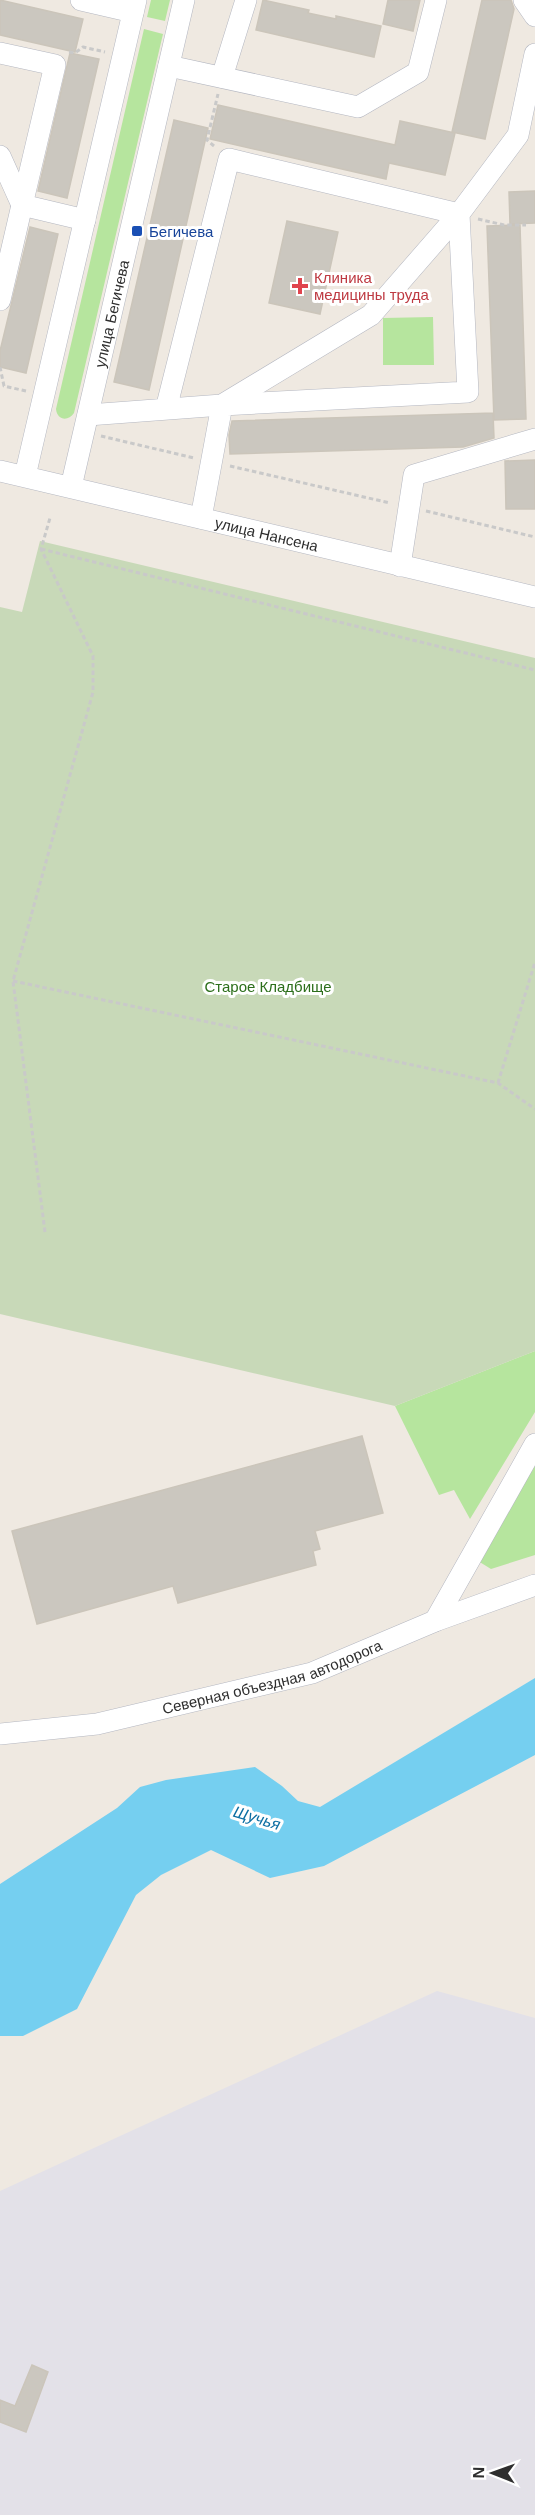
<svg xmlns="http://www.w3.org/2000/svg" width="535" height="2515" font-family="Arial,sans-serif">
  <style>
    .industrial { fill: #e3e1e8 }
    .green { fill: #b6e59e }
    .cemetery { fill: #c8d9b8 }
    .water { fill: #75cff0 }
    .building { fill: #cbc7bf; stroke: #cbc5ba; stroke-width: 1.5 }
    .lines { fill: none; stroke-linecap: round; stroke-linejoin: round }
    .minor-casing { stroke: #b4b7c1; stroke-width: 22 }
    .path { stroke: #c9c9c9; stroke-width: 3; stroke-dasharray: 4.5 3; stroke-linecap: butt }
    .minor { stroke: #fff; stroke-width: 21 }
    .transit-dot { fill: #1a4fb4; stroke: #fff; stroke-width: 2 }
    .health-dot { fill: #e0444e; stroke: #fff; stroke-width: 2 }
    .labels { text-anchor: middle; dominant-baseline: central; stroke-width: 6; stroke-linejoin: round; paint-order: stroke }
    .transit-label { font-size: 15px; fill: #164399; stroke: #fff; text-anchor: start }
    .health-label { font-size: 15px; fill: #be3a42; stroke: #fff; text-anchor: start }
    .street-label { font-size: 15px; fill: #2e2e2e; stroke: #fff }
    .park-label { font-size: 15px; fill: #2c6e1b; stroke: #fff }
    .water-label { font-size: 16px; font-style: italic; fill: #0d6fa3; stroke: #fff }
  </style>
  <rect width="100%" height="100%" fill="#efe9e1"/>
  <!-- industrial -->
  <path class="industrial" d="M437,1991l98,27v497h-535v-324z"/>
  <!-- green -->
  <path class="green" d="M151,0h19l-5,21 -18,-4z
    M144,29l19,5 -89,379c-6,9 -17,7 -18,-4z
    M433,317l1,48h-51v-47z
    M535,1351v61l-65,107 -16,-29 -15,5 -44,-89z
    M535,1464v91l-44,14 -13,-8z"/>
  <!-- cemetery -->
  <path class="cemetery" d="M40,541l495,117v693l-140,55 -395,-92v-707l22,5z"/>
  <!-- water -->
  <path class="water" d="M535,1678v77l-211,111 -54,12 -59,-28 -50,25 -25,20 -59,114 -54,27h-23v-152l117,-76 23,-21 26,-7 89,-13 27,19 16,15 22,6z"/>
  <!-- building -->
  <path class="building" d="M0,0l83,19 -8,33 -75,-17z
    M263,0l46,10 -1,3 28,6v-3l45,10 -7,31 -118,-27z
    M388,0h32l-7,31 -30,-7z
    M482,0h29l3,9 -29,130 -33,-7z
    M70,53l29,6 -32,139 -29,-7z
    M218,105l177,40 5,-24 55,12 -10,42 -56,-12 -3,16 -176,-40z
    M174,120l34,8 -59,262 -35,-8z
    M535,191v32l-25,1 -1,-32z
    M287,221l51,11 -18,82 -51,-11z
    M520,225l6,194 -32,1 -7,-194z
    M30,227l28,7 -32,139 -26,-6v-16z
    M493,413l1,25 -31,9 -233,7 -1,-19 3,-14z
    M535,460v49h-29l-1,-48z
    M362,1436l21,77 -68,18 5,18 -7,2 3,14 -138,38 -5,-17 -136,38 -25,-93z
    M32,2365l16,7 -22,60 -26,-10v-22l15,6z"/>
  <g class="lines">
    <!-- minor casing -->
    <g class="minor-casing">
      <g id="minor">
        <path d="M81,0l52,12"/>
        <path d="M524,0l11,16"/>
        <path d="M0,53l55,12 -33,140"/>
        <path d="M169,66l189,41 60,-35 18,-72"/>
        <path d="M222,77l24,-77"/>
        <path d="M0,156l22,49"/>
        <path d="M0,300l22,-95 63,15"/>
        <path d="M88,415l134,-10 149,-90 88,-101 -230,-55 -63,250"/>
        <path id="s1" d="M0,471l535,126"/>
        <path d="M25,476l111,-476"/>
        <path id="s2" d="M71,487l113,-487"/>
        <path d="M201,518l21,-113 246,-13 -9,-178 59,-79 17,-81"/>
        <path d="M400,566l14,-91 121,-36"/>
        <path d="M435,1621l100,-177"/>
        <path id="s3" d="M0,1734l97,-10 215,-51 123,-52 100,-36"/>
      </g>
    </g>
    <!-- path -->
    <path class="path" d="M69,52l6,1 8,-6 22,5
      M214,146l-7,-6 11,-46
      M478,219l26,6h22
      M0,367l4,19 22,5
      M101,436l93,22
      M230,466l160,37
      M426,511l109,26
      M41,549l494,121
      M13,981l485,102 37,26
      M498,1083l37,-121
      M45,1232l-32,-251 80,-289v-36l-52,-107 9,-31"/>
    <!-- minor -->
    <use href="#minor" class="minor"/>
  </g>
  <!-- markers -->
  <rect class="transit-dot" x="131" y="225" width="12" height="12" rx="3"/>
  <path class="health-dot" d="M297 277h6v6h6v6h-6v6h-6v-6h-6v-6h6z"/>
  <g class="labels">
    <!-- transit labels -->
    <g class="transit-label">
      <text x="149" y="231">Бегичева</text>
    </g>
    <!-- health labels -->
    <g class="health-label">
      <text x="314" y="277">Клиника<tspan x="314" dy="17">медицины труда</tspan></text>
    </g>
    <!-- street labels -->
    <g class="street-label">
      <text stroke="none"><textPath href="#s2" startOffset="178">улица Бегичева</textPath></text>
      <text stroke="none"><textPath href="#s1" startOffset="274">улица Нансена</textPath></text>
      <text stroke="none"><textPath href="#s3" startOffset="279">Северная объездная автодорога</textPath></text>
    </g>
    <!-- park labels -->
    <g class="park-label">
      <text x="268" y="986">Старое Кладбище</text>
    </g>
    <!-- water labels -->
    <g class="water-label">
      <text transform="translate(257 1818) rotate(17)">Щучья</text>
    </g>
  </g>
  <!-- north arrow -->
  <g transform="translate(493 2473) rotate(271)" stroke="#ffffff" stroke-width="4.5" paint-order="stroke">
  <path d="M0-4.5L10 22L0 15L-10 22Z" fill="#2e2e2e"/>
  <text y="-9" font-size="16" font-weight="bold" text-anchor="middle" fill="#2e2e2e">N</text>
  </g>
</svg>
